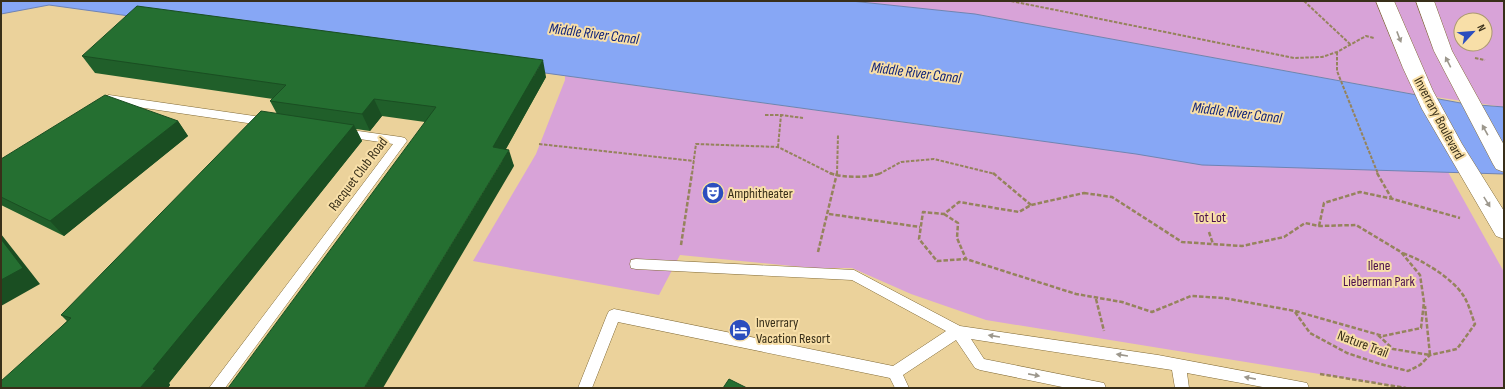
<svg xmlns="http://www.w3.org/2000/svg" width="1505" height="389" font-family="'Sofia Sans Condensed',sans-serif">
  <style>
    .green { fill: #d8a3d8; fill-rule: evenodd }
    .water { fill: #87a7f5; stroke: #6f83b3 }
    .lines { fill: none; stroke-linecap: round; stroke-linejoin: round }
    .lane-casing { stroke: #816a36; stroke-width: 1 }
    .secondary-casing { stroke: #816a36; stroke-width: 1 }
    .path-far1 { stroke: #95835c; stroke-width: 2; stroke-dasharray: 3.5 1.5; stroke-linecap: butt }
    .path { stroke: #95835c; stroke-width: 2.5; stroke-dasharray: 4.5 2; stroke-linecap: butt }
    .lane { fill: #fff; fill-rule: evenodd }
    .secondary { fill: #fff; fill-rule: evenodd }
    .wall { fill: #205f2a }
    .shaded-wall { fill: #1a4e22 }
    .building { fill: #256f31; stroke: #1a4e22 }
    .oneway { fill: #9c978c }
    .labels { text-anchor: middle; dominant-baseline: central; stroke-width: 4; stroke-linejoin: round; paint-order: stroke }
    .street-label { font-size: 14px; fill: #382f19; stroke: #f8dfa8 }
    .poi-label { font-size: 14px; fill: #382f19; stroke: #f8dfa8; text-anchor: start }
    .park-label { font-size: 14px; fill: #4b104e; stroke: #f8dfa8 }
    .water-label { font-size: 15px; font-style: italic; fill: #0e2279; stroke: #f8dfa8 }
  </style>
  <rect width="100%" height="100%" fill="#ebd29b"/>
  <!-- green -->
  <path class="green" d="M851,1h653v106l-96,-14 -433,-79zM1461,20h24v24h-24z
    M565,76l571,78 66,11 241,-2 61,109v116h-98l-420,-68 -75,-26 -59,-26h-39l-133,-13 -21,40 -186,-34 63,-107 29,-74z"/>
  <!-- water -->
  <path class="water" d="M1,1h850l124,13 491,90 38,3v67l-302,-9 -66,-11 -1087,-149 -48,9z"/>
  <g class="lines">
    <!-- lane casing -->
    <g class="lane-casing">
      <path id="lane" d="M109,95l159,23 4,1 2,3 -2,3 -4,1 -158,-23 -7,3 -4,-2 -1,-2 1,-2z
        M344,129l57,8 4,1 2,3 -182,247h-16l184,-244 -53,-8 -2,-3 2,-3z
        M636,259l218,11 106,56 198,29 144,27 5,1 2,5h-41l-81,-15 2,15h-14l-3,-18 -201,-31 13,20 120,24 2,5h-39l-87,-18 -5,-2 -19,-28 -53,35 6,13h-14l-5,-10 -272,-56 -26,66h-14l29,-73 2,-4 5,-2 279,57 53,-35 -94,-51 -216,-11 -5,-1 -1,-4 1,-4z"/>
    </g>
    <!-- secondary casing -->
    <g class="secondary-casing">
      <path id="secondary" d="M1376,1h18l39,90 29,53 42,67v28l-8,-3 -74,-127 -19,-41z
        M1416,1h18l18,50 52,94v27l-8,-3 -3,-5 -59,-113z"/>
    </g>
    <!-- path-far1 -->
    <path class="path-far1" d="M1011,1l283,57 28,-1 15,-5 29,-16 8,2
      M1304,1l46,43
      M1337,52v19l41,103
      M1475,58l10,2
      M765,115h16l22,3
      M539,144l155,17
      M778,147l3,-32
      M692,174l4,-30 82,3 54,27
      M837,174l1,-39
      M879,174l22,-12 33,-3 61,15"/>
    <!-- path -->
    <path class="path" d="M830,173c11,5 40,5 51,0
      M993,173l38,32
      M1377,173l15,26
      M1084,193l28,4 70,45 60,4 42,-9 21,-14 14,3 37,-1 45,27 19,23 4,27 -3,26 -38,8 -88,-25 -71,-13 -33,-2 -39,16 -30,-10 -46,-8 -110,-35 -29,2 -18,-22 4,-27 21,2 15,-12 60,10 12,-7z
      M829,214l91,13
      M944,214l14,9 -1,15 9,21
      M1319,226l5,-23 36,-11 33,7 67,19
      M1209,232l4,12
      M681,245l11,-72
      M818,252l19,-79
      M1096,299l8,32
      M1295,312l15,21 37,20 33,11 28,7 12,-6 10,-10 27,-6 18,-25c-4,-10 -6,-20 -12,-29 -11,-17 -42,-36 -61,-42
      M1378,335l15,14 37,6 -5,-49
      M1320,374l86,14"/>
    <!-- lane -->
    <use href="#lane" class="lane"/>
    <!-- secondary -->
    <use href="#secondary" class="secondary"/>
  </g>
  <!-- wall -->
  <path class="wall" d="M82,56l464,21 -40,72 8,17 -89,-44 -43,-6 -12,15 -14,-2 6,12 -193,242 1,2 -2,3h-167l66,-67 -6,-6 216,-201 -7,-13 3,-2 -178,-26z
    M178,121l10,15 -124,100 -63,-31v-46z"/>
  <!-- shaded-wall -->
  <path class="shaded-wall" d="M543,60l3,17 -48,86 -5,-16z
    M374,99l8,17 -12,15 -8,-17z
    M178,121l10,15 -124,100 -14,-15z
    M354,125l8,16 -193,242 1,2 -2,3h-28l13,-19z
    M509,150l5,16 -131,222h-19z
    M1,234l39,50 -39,22z"/>
  <!-- building -->
  <path class="building" d="M137,6l406,54 -50,87 16,3 -145,238h-136l208,-281 -62,-8 -12,15 -92,-13 16,-16 -204,-29z
    M105,95l73,26 -128,100 -49,-24v-38z
    M261,111l93,14 -201,244 3,1 -16,18h-139v-7l70,-63 -10,-3z
    M1,239l22,29 -22,12z
    M729,379l18,9h-24z"/>
  <!-- one-way arrows -->
  <defs><path id="oneway-solid" d="M-6-.8H1V-3.2L6.5 0L1 3.2V.8H-6Z"/></defs>
  <g class="oneway">
    <use href="#oneway-solid" transform="translate(1399 37) rotate(69)"/>
    <use href="#oneway-solid" transform="translate(1448 62) rotate(-117)"/>
    <use href="#oneway-solid" transform="translate(1485 130) rotate(-119)"/>
    <use href="#oneway-solid" transform="translate(1487 202) rotate(58)"/>
    <use href="#oneway-solid" transform="translate(994 336) rotate(-171)"/>
    <use href="#oneway-solid" transform="translate(1122 355) rotate(-171)"/>
    <use href="#oneway-solid" transform="translate(1034 375) rotate(11)"/>
    <use href="#oneway-solid" transform="translate(1250 378) rotate(-169)"/>
  </g>
  <!-- icons -->
  <defs>
    <g id="theatre-disc" transform="scale(1.15)"><circle r="9.5" fill="#2c4ebe" stroke="#f8dfa8"/><path d="M-5-5.5Q0-4 5-5.5V0Q5 5 0 6Q-5 5-5 0ZM-3.3-2.5H-1v1.5H-3.3ZM1-2.5H3.3v1.5H1ZM-2.8 1Q0 5.5 2.8 1Z" fill="#fff"/></g>
    <g id="hotel-disc" transform="scale(1.15)"><circle r="9.5" fill="#2c4ebe" stroke="#f8dfa8"/><path d="M-6-4.5h1.5V1H6V5H4.5V3h-9V5H-6ZM-4 0a1.8 1.8 0 1 1 3.6 0ZM.5 0V-2.5h3Q6-2.5 6 0Z" fill="#fff"/></g>
  </defs>
  <g fill-rule="evenodd">
    <use href="#theatre-disc" x="713" y="193"/>
    <use href="#hotel-disc" x="740" y="330"/>
  </g>
  <g class="labels">
    <!-- street labels -->
    <g class="street-label">
      <text transform="translate(1439 118) rotate(62)">Inverrary Boulevard</text>
      <text transform="translate(358 174) rotate(-53)">Racquet Club Road</text>
      <text transform="translate(1363 344) rotate(21)">Nature Trail</text>
    </g>
    <!-- poi labels -->
    <g class="poi-label">
      <text x="728" y="193">Amphitheater</text>
      <text x="756" y="322">Inverrary<tspan x="756" dy="16">Vacation Resort</tspan></text>
    </g>
    <!-- park labels -->
    <g class="park-label">
      <text x="1210" y="217">Tot Lot</text>
      <text x="1379" y="265">Ilene<tspan x="1379" dy="16">Lieberman Park</tspan></text>
    </g>
    <!-- water labels -->
    <g class="water-label">
      <text transform="translate(594 34) rotate(7)">Middle River Canal</text>
      <text transform="translate(916 73) rotate(7)">Middle River Canal</text>
      <text transform="translate(1237 113) rotate(7)">Middle River Canal</text>
    </g>
  </g>
  <!-- border -->
  <rect width="1505" height="389" fill="none" stroke="#382f19" stroke-width="4"/>
  <!-- north arrow -->
  <g transform="translate(1473 32) rotate(64)"><circle r="19" fill="#f8dfa8" stroke="#ab996f"/>
  <path d="M0-3L7 15L0 10L-7 15Z" fill="#2c4ebe"/>
  <text y="-6" font-size="11" font-weight="bold" text-anchor="middle" fill="#382f19">N</text>
  </g>
</svg>
